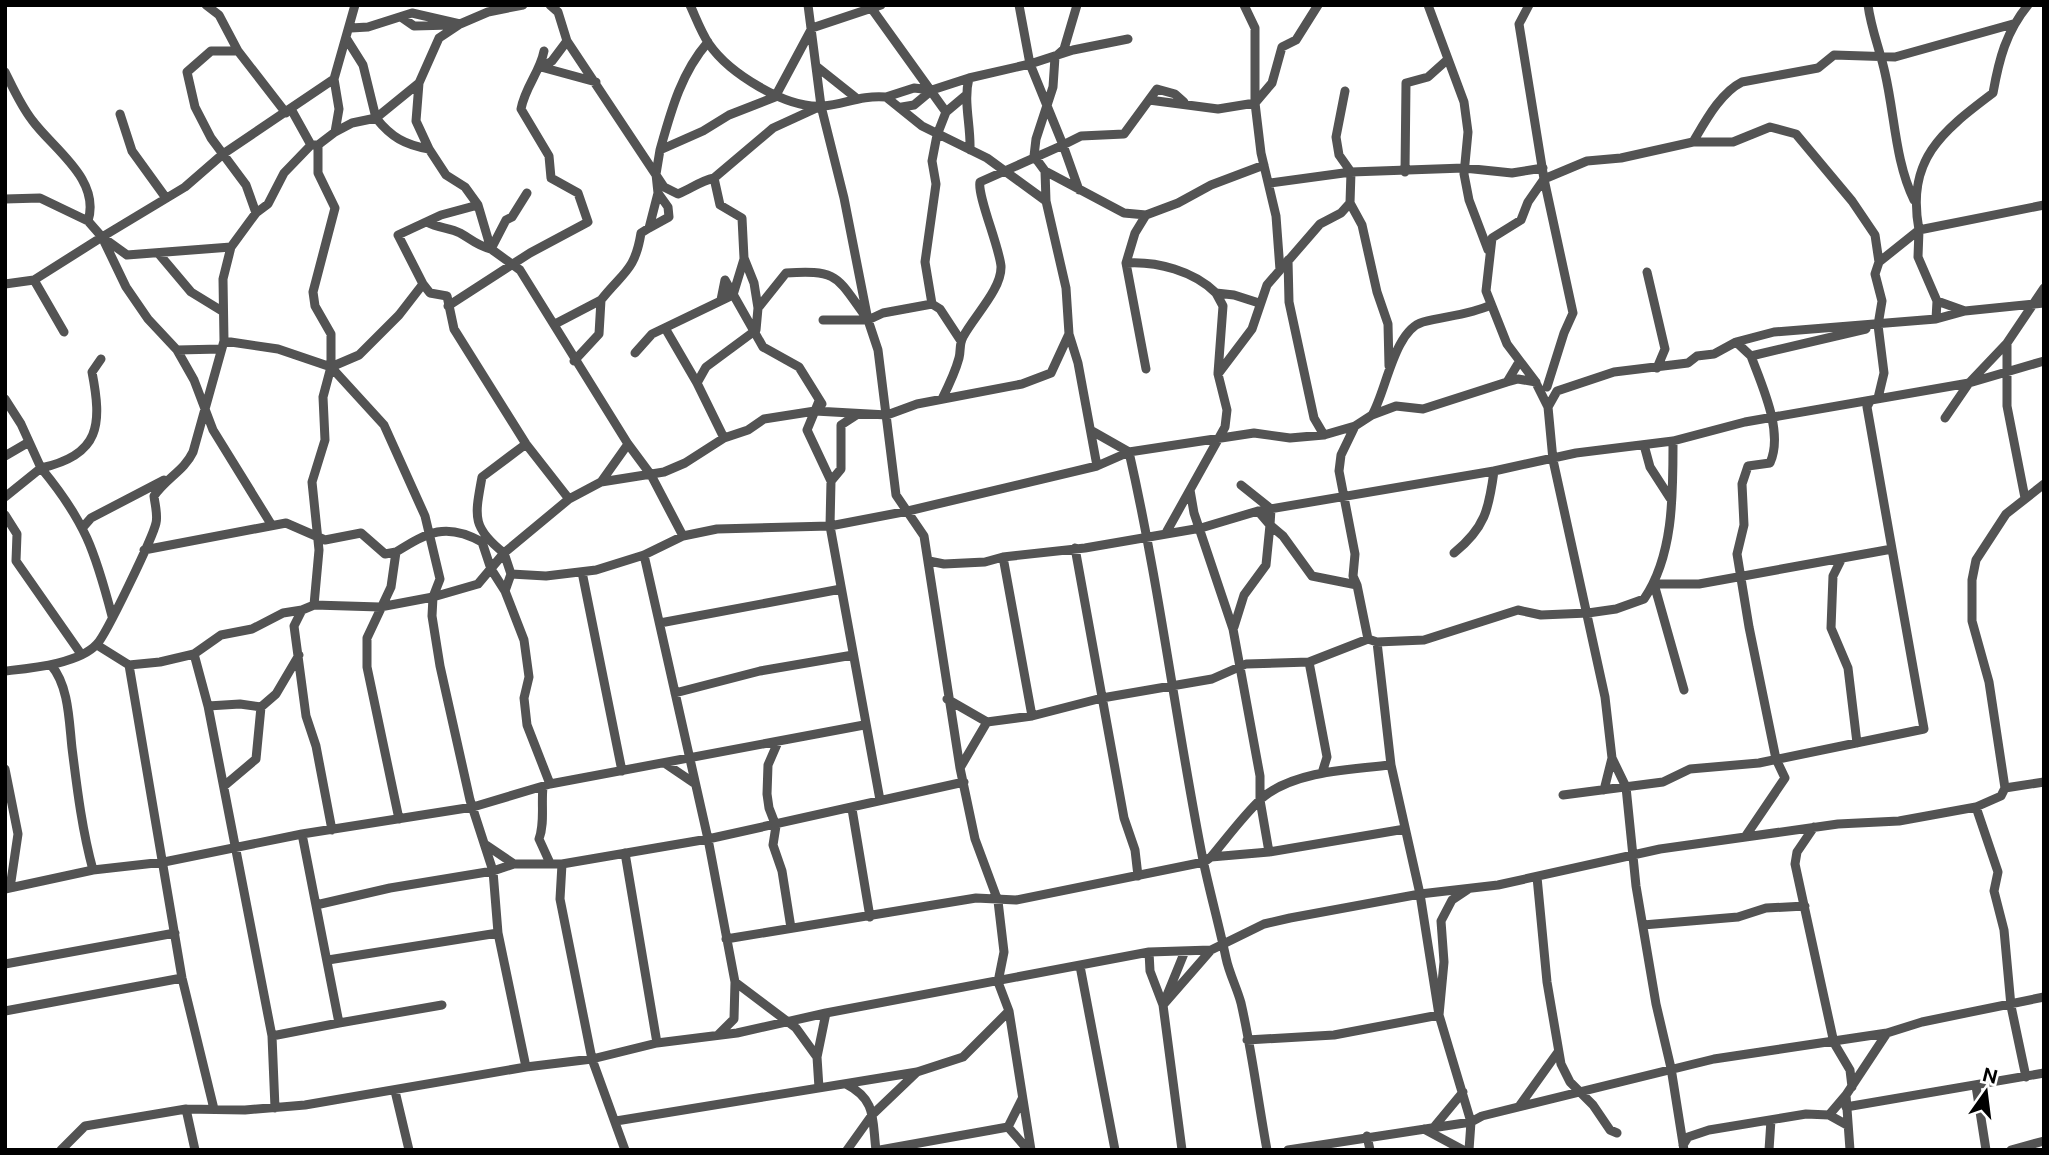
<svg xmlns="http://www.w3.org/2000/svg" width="2049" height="1155" font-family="'Public Sans',sans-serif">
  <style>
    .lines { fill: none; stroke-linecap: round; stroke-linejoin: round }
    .street { stroke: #535353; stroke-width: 9 }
  </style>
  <rect width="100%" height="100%" fill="#fff"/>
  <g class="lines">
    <!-- street -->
    <path class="street" d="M206,5l13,10 19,36
      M550,5l8,7 9,29 97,146 14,7c13,-5 22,-13 36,-16
      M690,5c6,13 11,27 19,39 20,29 77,65 114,62 22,-2 38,-11 63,-9l36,29 65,32 59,43
      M808,5l13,101 23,92 24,122 10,30 18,145 28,41 36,232 15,71 23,62 6,51 -6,30 11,29 22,139
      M1077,5l-13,44 -9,8 -2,30 -17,52 -2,17 11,15 1,30 20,87 3,46 9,29 19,103
      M1428,5l36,97 4,30 -4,42 5,26 19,50
      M1529,5l-10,19 25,155 29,134 -9,20 -17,54
      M1868,5c3,24 12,45 17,68 10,43 10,88 29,127
      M872,9l74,103 -9,23 -5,26 4,23 -11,78 7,42
      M401,17l13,9 37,-1
      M351,28l17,-1 44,-14 48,11 28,-12 35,-7
      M346,38l17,27 13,53 43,-35 20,-45 21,-14
      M816,66l39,31
      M541,67l55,15
      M542,67l10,-6 15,-20
      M5,72c8,16 16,34 27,48 21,29 69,59 56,101
      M969,78c-6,24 2,47 1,72
      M419,83l-3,38 13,28 17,26 19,12 13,18 13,44 29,21 108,174 23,31 32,61
      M886,97l28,-9 18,2
      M1149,100l69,9 37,-6 17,-20 10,-36 14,-7 22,-35
      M902,107l12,-2 18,-15 37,-12 61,-14 43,-14 55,-11
      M291,109l20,36
      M946,112l19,-16
      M120,114l12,37 34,47
      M335,132l17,-9 24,-5c15,19 29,27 53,31
      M1693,142h40l37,-15 26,7 56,67 23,34 4,27
      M660,150c11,-39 21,-77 48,-108
      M1045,171l79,42 22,2
      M1405,172l1,-89 22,-6 19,-17
      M1270,183l81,-11 113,-4 48,5 31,-5
      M1079,190l-16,-45 18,-9 43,-2 33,-45 18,5 9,8
      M5,199l35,-1 48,23 14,16 24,50 22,32 29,31 17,30 19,50 58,94
      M1350,203l12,22 15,67 11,32 1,42
      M478,205l-37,10 -43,20 25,49 7,9 17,3 7,33 72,115 43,55 -65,54 7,21 -6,17 19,49 5,37 -5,21 3,27 23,59
      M256,213l-10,-28 -35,-47 -16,-31 -8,-35 24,-21h27l48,62
      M427,222c11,6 23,6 33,11 11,6 17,13 31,16l15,-29 6,-3 15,-24
      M649,228l20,-11 -1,-10 -10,-14
      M102,237l83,-50 38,-33 111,-75
      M159,254l32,38 31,19
      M1288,260l1,42 25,116 10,17
      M1126,263c31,-2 68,8 90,30l18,2 25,8
      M1281,269l39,-45 21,-11 9,-10 1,-31 -12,-17 -3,-18 9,-46
      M1647,272l18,77 -8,19
      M34,280l30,52
      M5,284l29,-4 68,-43 25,18 104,-8
      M1216,293l7,13 -5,67
      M721,300l4,-20 38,67 36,20 23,37
      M1937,301l28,10
      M448,306l82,-53 58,-31 -10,-29 -27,-15 -2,-22 -28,-47c4,-22 19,-37 23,-58
      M758,308l-4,-25 -10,-25 -2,-40 -22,-13 -6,-27 59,-50 48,-22
      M1936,319l1,-18 -19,-44 1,-27 125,-25
      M823,320h45l15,-7 49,-9 8,5 21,32
      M555,324l46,-24
      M665,328l32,55
      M224,341l54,8 53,18 53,58 41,91 15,63 -7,18 -1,19 8,50 30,134 23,71 5,62 28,134
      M1736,342l15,14 115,-27
      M177,350l44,-1
      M635,353l17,-19 81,-39 11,-36
      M101,359l-9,13c10,52 9,83 -51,96 44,53 54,83 71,148
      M574,361l25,-27 2,-34c22,-28 34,-29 40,-67l8,-5 9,-35 -2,-19 4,-24 43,-19 26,-16 46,-18 37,-69 69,-23
      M331,367l28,-12 40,-40 24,-31
      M1146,369l-20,-106 9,-30 11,-18 32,-12 33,-18 53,-20
      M1507,382l11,-3 18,3
      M1878,398l6,-25 -6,-48 4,-24 -7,-27 4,-12 40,-32c-13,-70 22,-98 74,-137 6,-34 13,-61 35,-88
      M5,399l16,25 20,44 -36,29
      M942,399c7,-14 13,-26 17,-41 2,-7 0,-14 4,-21 11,-21 39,-48 38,-71 -2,-20 -24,-71 -21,-84l83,-37 -33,-81 -11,-59
      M819,401l-12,29 24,51 -1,45 50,274
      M1548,407l9,-16 57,-19 74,-9 9,-7 17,-2 22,-12 38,-10 162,-13 29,-8 79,-8
      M1372,415c14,-23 22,-85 51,-93 23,-6 46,-7 68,-17
      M1945,418l24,-35 38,-40
      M1092,431l37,21c31,136 47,272 74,408 7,33 16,65 23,98 3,15 11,30 15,45 11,48 17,98 26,147
      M724,438l-27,-55 9,-16 50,-37 2,-22 28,-35c53,-3 50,3 80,44
      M1644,445l6,22 20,31
      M5,456l24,-14
      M831,481l10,-12v-44l17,-11
      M601,482l27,-38
      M1241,485l30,24 -1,16 13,11 29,40 45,9 11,54
      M1190,490l4,23 39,116 27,147v24l9,52
      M2025,498l-18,-92v-63l37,-55
      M569,499l32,-17 63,-10 21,-9 39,-25 24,-8 16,-11 51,-8 72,4 30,-11 105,-20 29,-11 18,-39
      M5,515l12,19 -1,27 65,93
      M84,526l7,-8 73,-38
      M1167,531l58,-104 2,-17 -9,-36 34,-45 15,-44 13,-15 -4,-54 -15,-63 -6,-50v-75l-11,-23
      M1075,548l49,270 11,32 3,26
      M144,550l142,-27 39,17 36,-7 24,21 11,-2
      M1454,553c31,-25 35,-44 40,-82l82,-18 97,-12 72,-19 224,-39 75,-22
      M644,555l64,284 27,143 -1,37 -16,16
      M1003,557l29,159
      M1842,558l-9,18 -2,52 17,40 9,75
      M929,561l15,3 41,-2 18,-5 82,-9 116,-20 57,-17 236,-40
      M582,572l40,199
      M511,574l35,2 50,-6 48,-15 39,-19 34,-7 113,-3 78,-15 189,-45 32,-14 125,-19 36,5 34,-3 31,-9
      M1357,585l-4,-9 2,-22 -16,-83 2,-16 14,-29 17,-11 24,-9 27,3 84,-27 12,-20
      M314,605l5,-55 -7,-68 13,-42 -2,-43 8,-30v-33l-16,-28 -2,-14 22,-84 -17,-35v-28
      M660,623l181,-34
      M1234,627l10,-32 22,-30 4,-40 -12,-14
      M1377,642l14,123 29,129 19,121 32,107 -2,28
      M97,645l32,20 53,313 32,131
      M194,654l27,-19 31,-6 31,-16 19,-3
      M1309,662l18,95 -5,16
      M51,665c18,21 18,56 21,83 5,40 10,82 21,122
      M129,665l31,-3 34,-8 14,52
      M5,671c26,-3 74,-7 92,-27 9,-9 56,-107 59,-121 2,-8 -1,-18 -2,-27 12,-18 30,-25 39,-44l31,-111 -1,-62 8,-32 25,-34 12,-9 16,-31 27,-28h7l17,-13 4,-23 -5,-30 21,-74
      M1684,690l-30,-106h45l193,-35 -25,-142 3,-6
      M675,693l85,-22 93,-16
      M947,699l40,23 45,-6 70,-18 110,-19 34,-15 63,-2 59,-23 9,3 47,-2 94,-30 23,5 47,-2 28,-4 28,-10c30,-44 29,-106 29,-158
      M778,742l-10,23 -1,29 2,14 7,18 -3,19 9,26 9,57
      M1612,758l14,29 10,99 20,118 15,64 13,82
      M666,764l28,19
      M960,768l27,-46
      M5,769l13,65 -8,54
      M224,786l32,-27 5,-52
      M543,787c-2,18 2,36 -4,52l11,24
      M2005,788l39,-6
      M1604,790l8,-32 -7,-61 -52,-237 -5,-53 -13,-26 -28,-37 -21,-53 6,-53 29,-18 7,-18 16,-23 43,-18 34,-3 72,-16c12,-20 27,-49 49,-60l76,-14 16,-13 61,2 118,-33
      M1563,795l100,-13 27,-13 69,-6 165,-34 -32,-180
      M1976,807l22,65 -4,19 10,39 7,76 15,71
      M852,809l18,108
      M399,819l-32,-152v-29l24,-51 5,-35c32,-20 50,-30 86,-10l9,27 14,22
      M1814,827l-17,25 -2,12 39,179 16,27 2,17
      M332,830l-16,-84 -10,-30 -12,-90 8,-16 12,-5 66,2 53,-10 45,-13 26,-31c-33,-26 -29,-37 -22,-76l44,-33
      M1745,837l40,-59 -9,-19 -27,-132 -12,-73 7,-29 -2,-41 6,-18 22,-3c14,-31 -8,-77 -19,-107
      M486,845l28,19
      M625,853l32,190
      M1211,857c16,-19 32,-41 50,-58 31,-28 91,-30 130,-34
      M562,864l-2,35 32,160 33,91
      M1537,877l10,105 14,82 9,18 23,23 17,25 7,3
      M5,889l88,-19 71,-8 138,-28 171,-27 77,-23 314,-59
      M316,905l74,-17 103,-17 21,-7h48l146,-25 256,-57
      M1643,925l95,-8 28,-9 39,-2
      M726,939l250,-41 40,2 188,-38 7,-5 58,-5 136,-23
      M1149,952l1,19 13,34 48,-55
      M328,960l170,-27
      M5,964l170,-31
      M1080,966l35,184
      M735,982l61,46 21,29
      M5,1011l177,-33
      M339,1023l103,-18
      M272,1036l67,-13 -37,-189
      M1247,1040l87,-5 105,-20 5,-53 -3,-41 11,-21 15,-10
      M846,1084c31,16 26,35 30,66
      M1976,1086l10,64
      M819,1088l-2,-31 9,-44
      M395,1091l14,59
      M1520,1105l38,-53
      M1846,1107l198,-34
      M275,1108l-3,-72 -64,-330 32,-2 21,3 15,-13 23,-39
      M186,1109l59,1 60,-5 221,-38 66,-8 65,-16 80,-10 89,-20 323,-61 62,-2 53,-26 26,-6 130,-24 78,-9 162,-36 178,-25 61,-3 77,-14 25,-11 4,-8 -16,-106 -17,-61v-41l4,-20 30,-46 38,-30
      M1829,1115l17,-20
      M616,1121l301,-49 46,-15 46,-46
      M1008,1127l14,-28
      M1008,1127l20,23
      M1434,1127l29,-35
      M1424,1129l39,21
      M1367,1136l3,14
      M1683,1145l5,-8 21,-7 97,-16 23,1 18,10
      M61,1150l24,-24 101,-17 9,41
      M847,1150l25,-35 45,-43
      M880,1150l128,-23
      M1182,1150l-19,-145 22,-54
      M1288,1150l183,-28 11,-6 232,-57 173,-26 35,-11 122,-25
      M1769,1150l2,-30
      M1850,1150l-4,-55 41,-62
      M2011,1150l33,-9"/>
  </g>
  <!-- border -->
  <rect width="2049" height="1155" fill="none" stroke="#000000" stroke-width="14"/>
  <!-- north arrow -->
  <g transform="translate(1986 1092) rotate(14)" stroke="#ffffff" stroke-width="5" paint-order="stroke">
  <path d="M0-5L12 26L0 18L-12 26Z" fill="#000000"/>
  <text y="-10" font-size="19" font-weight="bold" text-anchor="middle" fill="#000000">N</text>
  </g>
</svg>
